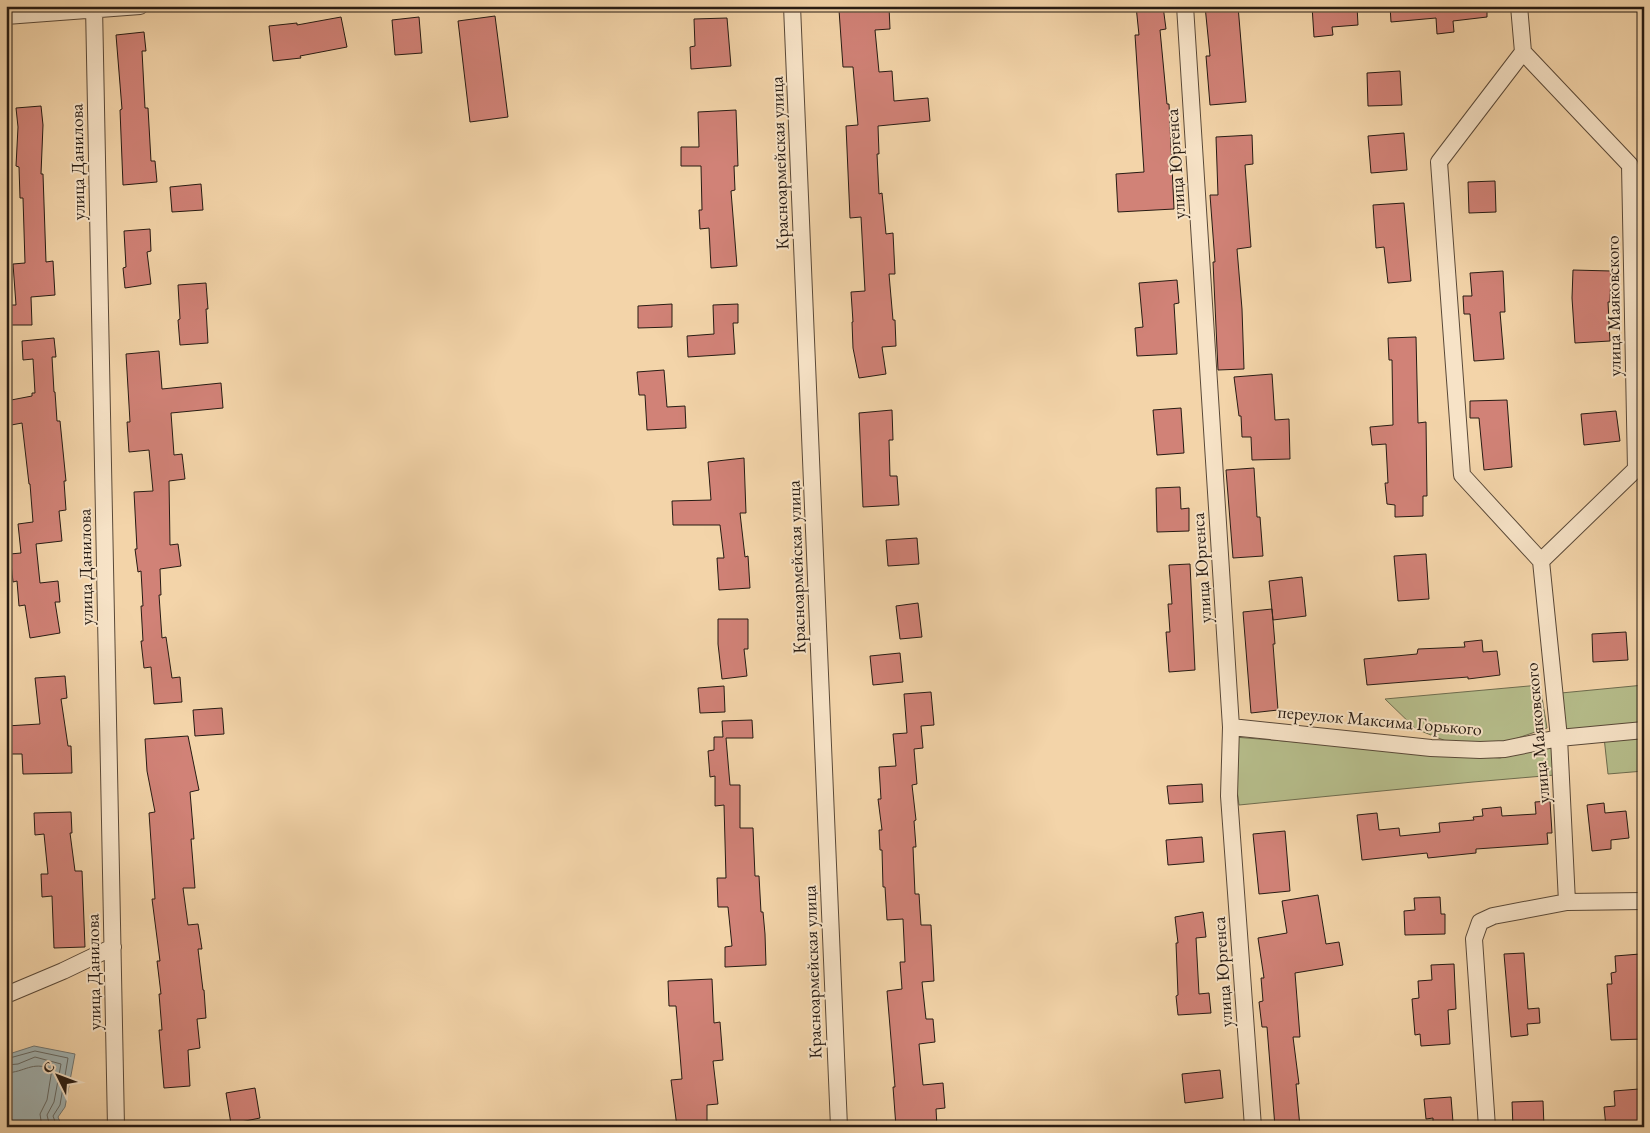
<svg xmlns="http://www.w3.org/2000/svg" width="1650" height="1133" font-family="'EB Garamond',serif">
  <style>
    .green { fill: #b6bd8b; stroke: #6e6c4f }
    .water { fill: #a2b5b5; stroke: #717774 }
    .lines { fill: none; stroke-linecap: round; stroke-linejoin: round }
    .shore { stroke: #646864; stroke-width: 1 }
    .building { fill: #d18277; stroke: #271b13 }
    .minor-casing { stroke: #5a4938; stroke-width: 18 }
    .minor { stroke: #f7e3c7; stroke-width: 16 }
    .labels { text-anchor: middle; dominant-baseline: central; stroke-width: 4; stroke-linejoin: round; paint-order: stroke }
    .street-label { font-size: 18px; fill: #271b13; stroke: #f7e3c7 }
  </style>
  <rect width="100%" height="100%" fill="#f3d4a9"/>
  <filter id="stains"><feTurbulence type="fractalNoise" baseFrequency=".004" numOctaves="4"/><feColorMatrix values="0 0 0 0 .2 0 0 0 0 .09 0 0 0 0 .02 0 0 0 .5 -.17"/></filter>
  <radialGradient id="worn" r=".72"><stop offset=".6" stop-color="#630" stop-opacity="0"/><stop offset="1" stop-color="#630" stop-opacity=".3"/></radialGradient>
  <!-- green -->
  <path class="green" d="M1540,685l7,43 -41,14 -26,3 -34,-4 -30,-12 -31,-30z
    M1644,685v44l-77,7 -6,-43z
    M1644,735v36l-36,3 -4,-37z
    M1234,737l266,21 54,-14 1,31 -82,7 -234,23 -5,-37z"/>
  <!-- water -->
  <path class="water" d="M34,1046l41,8 -10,53 -7,10 4,10h-56v-72z"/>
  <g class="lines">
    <!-- shore -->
    <path class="shore" d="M6,1059l29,-8 33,7 -8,47 -7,11 4,11
      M6,1065l12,-1 17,-7 26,7 -7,38 -7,13 3,12
      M6,1073c20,-1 25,-12 46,-4l-5,31 -7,14 2,13"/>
  </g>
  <!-- building -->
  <path class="building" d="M1136,6h27l3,23 -6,1 7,74h2l5,105 -56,3 -2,-38 28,-2 -9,-137h4z
    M1205,6h33l8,96 -36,3 -4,-49h4z
    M1312,6h45l1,19 -26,2 1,8 -19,2z
    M1390,6h97v11l-34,4 1,11 -17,2 -1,-16 -45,4z
    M889,7l1,22 -15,1 4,42 13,-1 2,30 34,-3 2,23 -52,5 1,28h-2l2,40 3,-1 4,41 7,-1 2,41h-6l4,46h2l1,26 -14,1 4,27 -27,4 -6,-30 -1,-26h1l-2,-30 14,-1 -4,-74 -11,1 -4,-92 12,-1 -5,-58h-10l-4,-57z
    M495,16l13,101 -38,5 -12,-101z
    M341,17l6,30 -47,9 1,2 -28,3 -4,-35 28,-3v2z
    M419,17l3,36 -27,2 -3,-35z
    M727,18l4,48 -40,3 -1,-22 5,-1 -1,-27z
    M144,32l2,19h-4l3,57h3l3,53h4l2,21 -34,3 -3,-75 2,-1 -6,-74z
    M1400,71l2,34 -34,1 -1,-33z
    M41,106l2,19 -2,49h2l3,88 7,-1 2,34 -24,2 1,28h-25l-1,-20h10l-3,-41 12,-1 -2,-65h-3l-1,-31 -3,-1 2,-39 -2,-19z
    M736,110l2,56h-4l1,24 -4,1 6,75 -26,2 -2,-40 -9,1 -1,-19h3l-1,-44h-20v-19h18l-1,-35z
    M1404,133l3,37 -36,3 -3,-37z
    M1252,135l1,29 -8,1 6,82 -14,2 5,60 2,60 -26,1 -5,-108h2l-5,-67h8l-2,-58z
    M1495,181l1,31 -27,1 -1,-31z
    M201,184l2,26 -31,2 -2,-25z
    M1404,203l7,78 -23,2 -4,-36 -8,1 -3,-43z
    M150,229l1,22 -4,1 4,32 -26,4 -2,-20 3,-1 -2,-36z
    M1573,270l38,1 -1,31h-2l2,39 -35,2 -3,-45z
    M1503,271l2,41h-5l4,47 -30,2 -4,-47h-6l-1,-18h9l-2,-23z
    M1177,280l2,23 -5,1 3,50 -40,2 -2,-28 8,-1 -4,-44z
    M206,283l2,26h-2l2,34 -28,2 -2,-25 2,-1 -2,-34z
    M672,304v23l-34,1v-22z
    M738,304v19h-5l2,31 -47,3 -1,-21 27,-2 -1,-29z
    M1416,337l2,86 8,-1 1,74h-4v20l-28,1v-12l-8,-1 -2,-21h3l-2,-39 -14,1 -2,-18 23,-2 -1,-65h-3l-1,-22z
    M54,338l2,19h-4l2,35h1l2,29h3l6,60h-2l2,29 -7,1 3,30 -26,3 4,39 18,-2 2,21h-5l5,31 -30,5 -5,-33 -6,1 -2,-25 -4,1 -3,-28 11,-1 -3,-29 15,-2 -3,-38h-1l-7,-61 -16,3v-25l26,-5v-3h3l-2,-34 -10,1 -1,-19z
    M159,351l3,38 59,-6 2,25 -52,5 3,42 8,-1 3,25 -16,2 1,64 8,-1 3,22 -21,3 1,26h-2l3,43 4,-1 6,41 8,-1 2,25 -28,2 -3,-37 -7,1 -3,-27h2l-2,-35h2l-2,-35 -3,1 -3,-23h2l-3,-57 19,-1 -4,-41 -20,2 -2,-30h3l-4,-68z
    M664,370l3,37 18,-1 1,22 -39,2 -2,-35h-6l-2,-23z
    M1272,374l3,46 14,-1 1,40 -38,1 -1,-23h-9l-1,-21h-2l-5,-39z
    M1507,400l5,67 -28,3 -5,-52h-9v-17z
    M1181,408l3,45 -27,2 -4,-45z
    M892,410l1,30h-4l1,36h7l2,29 -36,2 -4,-94z
    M1616,411l4,30 -36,4 -3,-31z
    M744,458l2,55h-6l5,44 3,-1 2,32 -31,2 -2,-32h7l-4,-33h-47l-1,-24 39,-1 -3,-38z
    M1254,468l3,49h3l3,39 -30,2 -7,-88z
    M1180,487l1,22 8,-1v23l-32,1 -1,-44z
    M917,538l2,26 -31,2 -2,-26z
    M1426,554l3,45 -31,2 -4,-45z
    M1190,564l5,106 -26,2 -3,-40h4l-2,-28h4l-3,-39z
    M1302,577l4,39 -33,4 -4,-39z
    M918,603l4,34 -22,2 -4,-33z
    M1272,609l3,35h-2l5,66 -27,3 -8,-101z
    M718,619h30v30h-4l3,27 -25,3 -4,-35z
    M1626,632l2,28 -35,2 -1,-28z
    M1482,640l1,12 14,-1 3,24 -32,4v-2l-101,8 -3,-26 53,-5 1,-5 47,-2 -1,-5z
    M900,653l3,29 -30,3 -3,-29z
    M65,676l2,22 -6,1 7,47h3l1,27 -49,1 -1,-20h-16v-28l34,-2 -5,-46z
    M724,686l1,26 -25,1 -2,-25z
    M931,692l3,33 -13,1 2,22 -9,1 3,35 -5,1 4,35 -2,1 2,26h-3l2,47h4l2,31h10l3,56 -12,1 4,37h7l2,23 -16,2 4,41 20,-2 2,25 -9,1 1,18h-41l-3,-40h2l-8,-96 15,-2 -2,-27h5l-2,-43 -16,1 -2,-33h-2l-1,-37h-2l-1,-20h3l-4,-31h3l-2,-32 17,-1 -3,-32 14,-1 -3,-39z
    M222,708l2,26 -29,2 -2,-26z
    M752,720l1,18h-27l4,47h10v43h13l2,48h4l2,36h2l2,22 1,31 -41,2v-20l7,-1 -4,-39h-10l-1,-29h9l-2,-73 -9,1v-30l-5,1 -2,-26 6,-1v-13h9l-1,-16z
    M188,736l11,54 -9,2 4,47h-3l4,49h-12l5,37 10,-1 4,25h-4l5,41h1l2,28 -9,1 3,29 -12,2 2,36 -26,2 -5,-58h3l-3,-36h2l-4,-33h3l-8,-62h3l-6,-86 6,-1 -8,-41 -2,-32z
    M1202,784l1,18 -34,2 -2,-18z
    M1550,801l2,32h-5l1,11 -72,5v4l-48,5 -1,-5 -65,7 -5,-45 20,-2 2,17 20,-2 1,8 40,-4 -1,-9 35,-3 -1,-3 10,-1 -1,-7 19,-2 1,9 34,-2 -1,-12z
    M1604,803l1,10 21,-2 3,27 -18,2v9l-19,2 -5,-46z
    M71,812l1,21h-2l5,38h7l3,76 -31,1 -2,-52 -10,1 -1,-23h7l-4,-40 -9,1 -1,-22z
    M1285,831l5,60 -31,3 -6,-60z
    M1202,837l2,25 -36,3 -2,-25z
    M1318,895l8,49 13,-2 4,23 -48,8 5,64h-7l6,47h-3l4,43h-25l-8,-100h-5l-3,-25 4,-1 -2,-23h3l-6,-40 29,-5 -5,-32z
    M1440,897l1,17h4v20l-40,1 -1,-24 11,-1 -1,-12z
    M1203,912l3,25 -10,1 3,56 10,-1 2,20 -33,2 -2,-19 2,-1 -2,-52h2l-3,-26z
    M1524,953l4,56 11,-1 1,15 -13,1 1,11 -17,2 -7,-83z
    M1640,954l4,85 -33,1 -4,-56h5l-1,-11 5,-1 -1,-16z
    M1454,964l2,45 -8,1 2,34 -29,2 -1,-12 -5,1 -3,-36 7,-1 -1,-17 14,-1 -1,-15z
    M712,979l2,44 6,-1 3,38 -10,1 5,43 -11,1v22h-30l-6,-47 11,-1 -6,-73h-7l-1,-25z
    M1220,1070l3,28 -38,5 -3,-29z
    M255,1088l5,30 -29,6 -5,-31z
    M1639,1089l3,38h-36l-2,-20 11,-1 -1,-15z
    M1451,1097l2,25 -20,1v-5l-7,1 -2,-20z
    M1543,1101l1,26h-31l-1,-25z"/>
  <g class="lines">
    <!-- minor casing -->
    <g class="minor-casing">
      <path id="minor" d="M94,6l22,1121
        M792,6l47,1121
        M1185,6l46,721 -2,69 24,331
        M1519,6l4,46 107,113 6,304 -95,92 18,177 8,164 77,-1
        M6,16l134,-10
        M1523,52l-84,110 23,313 79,86
        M1231,727l200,21 49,2 25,-1 54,-11 85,-8
        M6,995l57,-24 50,-24
        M1487,1127l-13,-188 6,-17 13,-6 74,-14"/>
    </g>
    <!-- minor -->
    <use href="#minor" class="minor"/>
  </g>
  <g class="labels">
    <!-- street labels -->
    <g class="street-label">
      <text transform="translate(77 162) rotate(-91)">улица Данилова</text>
      <text transform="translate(779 163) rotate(-92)">Красноармейская улица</text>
      <text transform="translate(1175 164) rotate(-94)">улица Юргенса</text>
      <text transform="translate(1613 306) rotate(-91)">улица Маяковского</text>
      <text transform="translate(85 567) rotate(-91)">улица Данилова</text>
      <text transform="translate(796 567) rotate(-92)">Красноармейская улица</text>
      <text transform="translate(1201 568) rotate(-94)">улица Юргенса</text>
      <text transform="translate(1380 720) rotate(5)">переулок Максима Горького</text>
      <text transform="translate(1537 733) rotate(-95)">улица Маяковского</text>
      <text transform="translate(93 972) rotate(-91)">улица Данилова</text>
      <text transform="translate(812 972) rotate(-92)">Красноармейская улица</text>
      <text transform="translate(1222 972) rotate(-94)">улица Юргенса</text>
    </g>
  </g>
  <!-- margin -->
  <rect width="1650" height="1133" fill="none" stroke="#f3d4a9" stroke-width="25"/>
  <rect x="8" y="8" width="1635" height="1118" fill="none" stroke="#271b13" stroke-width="2.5"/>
  <rect x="12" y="12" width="1625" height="1108" fill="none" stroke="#271b13"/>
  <!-- north arrow -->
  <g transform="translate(58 1076) rotate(312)" stroke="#f7e3c7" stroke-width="4" paint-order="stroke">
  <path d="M0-4L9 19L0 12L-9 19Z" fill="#271b13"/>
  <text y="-8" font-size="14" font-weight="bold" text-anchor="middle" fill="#271b13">С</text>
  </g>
  <rect width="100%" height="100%" filter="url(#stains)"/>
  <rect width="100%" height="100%" fill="url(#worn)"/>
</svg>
